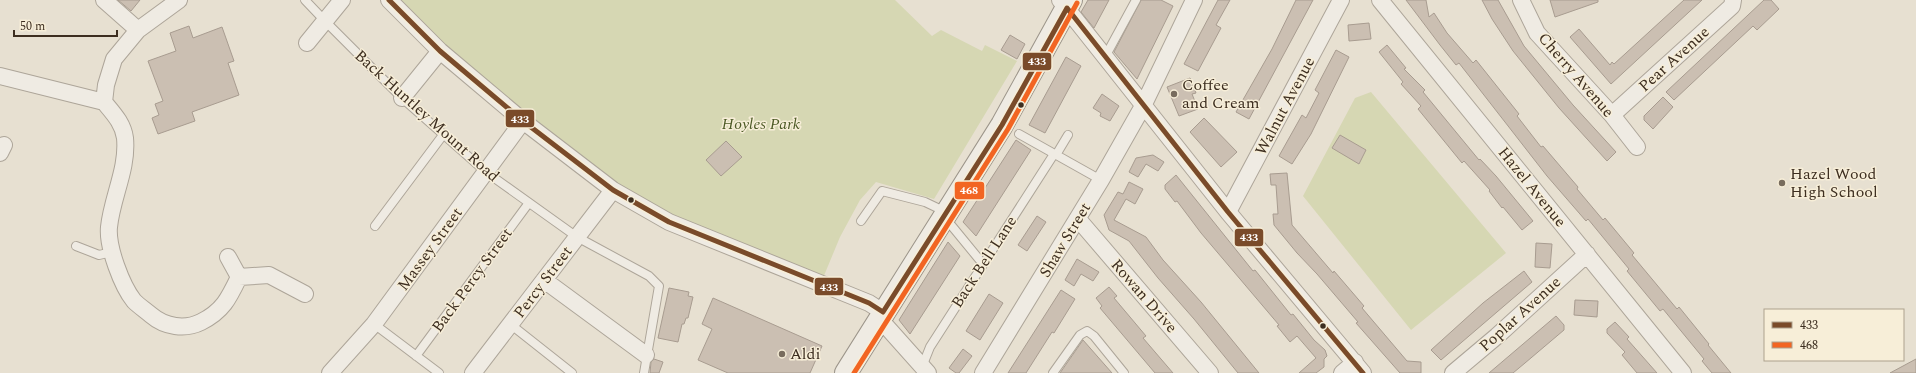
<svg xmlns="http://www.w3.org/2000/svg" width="1916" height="373" font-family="Spectral,serif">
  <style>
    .green { fill: #d6d7b3 }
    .building { fill: #cbbfb2; stroke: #a89c90 }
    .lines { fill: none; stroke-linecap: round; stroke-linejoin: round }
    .lane-casing { stroke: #ada599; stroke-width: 10 }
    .street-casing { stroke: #ada599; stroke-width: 18 }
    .secondary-casing { stroke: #9c958a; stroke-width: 24 }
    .lane { stroke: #efebe3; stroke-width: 8 }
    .street { stroke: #efebe3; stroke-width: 16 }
    .secondary { stroke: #efebe3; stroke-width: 22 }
    .bus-1-casing { stroke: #f7eed8; stroke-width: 8 }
    .bus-2-casing { stroke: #f7eed8; stroke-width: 8 }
    .bus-1 { stroke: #7a4b2a; stroke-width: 5 }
    .bus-2 { stroke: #f26522; stroke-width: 5 }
    .poi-dot { fill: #786c5e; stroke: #f7eed8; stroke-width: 1.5 }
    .bus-dot { fill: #3d2e20; stroke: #f7eed8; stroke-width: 1.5 }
    .labels { text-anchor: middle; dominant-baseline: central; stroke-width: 3; stroke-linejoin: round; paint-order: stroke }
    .street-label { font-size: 16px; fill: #3d2e20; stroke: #f7eed8 }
    .poi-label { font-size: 16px; fill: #3d2e20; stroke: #f7eed8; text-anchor: start }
    .park-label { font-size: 16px; font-style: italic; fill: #4d5a26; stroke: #f7eed8 }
    .line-badge { stroke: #f7eed8; stroke-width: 1.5 }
    .badge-label { font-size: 11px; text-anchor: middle; font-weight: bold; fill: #fff }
  </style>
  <rect width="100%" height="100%" fill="#e7e0d1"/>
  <!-- green -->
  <path class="green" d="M392,0h503l37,36 9,-6 41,21 3,-6 32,16 -83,138 -58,-17 -16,18 -20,37 -17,41 -210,-88z
    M1371,92l135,161 -95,77 -108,-134 52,-98z"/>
  <!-- building -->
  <path class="building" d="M118,0h22l-9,11z
    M1088,0h21l-15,28 -13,-16z
    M1141,0h20l12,6 -36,73 -23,-27z
    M1218,0h12l-14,25 5,3 -23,43 -14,-7z
    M1296,0h17l-64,119 -13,-7 36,-63z
    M1406,0h20l3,17 5,-4 13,20 26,30 3,-3 43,54 -2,2 24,31 2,-1 35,41 -1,2 26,31 2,-2 29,35 -2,2 45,54 2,-2 30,37 -1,1 23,28h-19l-10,-12 2,-2 -41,-50 -3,2 -33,-40 2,-2 -41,-50 -2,2 -39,-45 -88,-113 -3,2 -16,-20z
    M1482,0h16l26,46 49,59 43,47 -9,9 -48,-53 -46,-57 -21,-32z
    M1550,0h48v2l-43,15z
    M1684,0h18l-91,84 -41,-47 9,-8 31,36 2,-3 2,2z
    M1764,0h7l8,9 -22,21 -4,-4 -79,74 -8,-8z
    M1369,23l2,16 -22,2 -1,-16z
    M189,26l4,12 29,-11 12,34 -6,2 11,32 -47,17 3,9 -37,13 -6,-16 7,-3 -4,-11 8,-3 -15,-40 28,-10 -6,-18z
    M1010,35l15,9 -8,15 -16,-9z
    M1387,45l19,23 -2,1 21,21 -2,2 56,68 1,-1 16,17 37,45 -11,9 -19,-23 -1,1 -13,-17 1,-1 -26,-29 -2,2 -44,-54 3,-3 -20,-22 2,-2 -24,-30z
    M1336,50l13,7 -38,77 -19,30 -13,-8 23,-41 4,3 13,-25 -4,-3z
    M1066,57l15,9 -36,67 -16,-8z
    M1190,78l6,15 -4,1 6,15 -19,7 -12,-29z
    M1102,94l17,12 -9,15 -10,-5 1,-3 -8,-5z
    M1663,97l10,10 -20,22 -9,-9v-4z
    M1204,118l33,34 -16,15 -31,-35z
    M1340,135l26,15 -7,14 -27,-16z
    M1016,140l15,10 -55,86 -13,-14z
    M726,141l16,16 -21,19 -15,-16z
    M1153,155l11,7 -6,9 -12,-7 -8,13 -9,-5 7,-14z
    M1287,173l5,52 41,48 1,-2 30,35 -2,2 45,53 14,1v11h-21l-44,-50 2,-1 -41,-48 -20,-21 -23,-28 -1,-11h5l-2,-29h-5l-1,-11z
    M1176,175l77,96 2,-1 36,45 2,-1 21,26 11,10 2,6 -3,3v8l-8,6h-17l17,-15 -19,-22 -7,6 -13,-16 2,-1 -78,-92 -24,-32 -2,1 -10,-13v-4z
    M1129,182l14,7 -8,15 -9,-5 -12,21 32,17 17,23 38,42 58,71h-21l-44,-54 -36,-41 -29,-37 -20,-11 -5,-15 14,-23 5,2z
    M1037,216l9,6 -19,29 -9,-6z
    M948,242l12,14 -50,78 -11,-14z
    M1536,243l16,1 -2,24 -15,-1z
    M1077,259l22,13 -6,9 -12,-7 -7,12 -9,-6z
    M1524,271l8,11 -91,78 -10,-10 52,-47z
    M1109,287l8,9 -3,2 32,38 -3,2 30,35h-18l-55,-65 2,-2 -6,-8z
    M669,288l20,4 -1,4 5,1 -5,21h-2l-2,6h-2l-4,18 -20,-4z
    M1061,290l14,9 -21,34 -2,-1 -26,41h-18z
    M989,294l14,9 -23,37 -14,-9z
    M713,298l109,48 -12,27h-82l-30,-13 14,-31 -10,-5z
    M1575,300l23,1 -1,16 -23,-2z
    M1556,316l8,9v5l-39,33 -12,10h-24z
    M1615,322l14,15 -2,2 30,34h-20l-15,-18 3,-3 -18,-19v-4z
    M1083,340l29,33h-52z
    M963,349l9,7 -13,17h-3l-7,-5z
    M654,359l9,3 -4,11h-9l1,-11z
    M1916,359v14h-26z"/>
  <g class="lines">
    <!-- lane casing -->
    <g class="lane-casing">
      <path id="lane" d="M305,0l20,21 77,77 84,74 91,65 72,39 10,10 -15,87
        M1105,57l31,-57
        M1019,134l82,46
        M1056,155l12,-20
        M944,220l7,5 32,39
        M861,221l21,-30 43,11 21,10
        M375,226l68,-91
        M76,246l23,9 13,-3
        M374,324l65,49
        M510,324l62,49
        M416,356l112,-152
        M922,367l8,-20 124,-193
        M1053,373l27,-38 7,-4 7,5 30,37"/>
    </g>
    <!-- street casing -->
    <g class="street-casing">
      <path id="street" d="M104,0l34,30
        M389,0l51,51 83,70 90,69 56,32 200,81 14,9
        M1060,0l168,212 135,161
        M1380,0l303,373
        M1521,0l16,33 75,82 25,32
        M307,43l35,-43
        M0,76l104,26
        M402,98l38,-47
        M104,102c9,11 19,21 21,36 3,31 -13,59 -16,89 -2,20 13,59 25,74 5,5 11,9 17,14 14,12 34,15 50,7 22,-11 28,-24 38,-45l-11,-20
        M104,102l2,-17 8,-26 24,-29 41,-30
        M1612,115l120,-109 1,-6
        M0,153l4,-8
        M1228,212l113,-212
        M1078,219l132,154
        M239,277l30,-2 36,19
        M544,280l102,75
        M878,320l8,6 42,47
        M330,373l44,-49 149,-203
        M473,373l140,-183
        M983,373l118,-193 42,-74 51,-106
        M1342,373l13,-11
        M1453,373l44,-37 90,-82"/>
    </g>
    <!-- secondary casing -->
    <g class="secondary-casing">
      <path id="secondary" d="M846,373l156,-248 69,-125"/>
    </g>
    <!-- lane -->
    <use href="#lane" class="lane"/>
    <!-- street -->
    <use href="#street" class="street"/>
    <!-- secondary -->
    <use href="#secondary" class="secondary"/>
    <!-- bus-1 casing -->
    <g class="bus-1-casing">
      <path id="bus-1" d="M389,0l51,51 83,70 90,69 56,32 200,81 14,9 119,-187 65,-117 161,204 135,161"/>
    </g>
    <!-- bus-2 casing -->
    <g class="bus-2-casing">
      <path id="bus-2" d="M854,373l154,-244 69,-126"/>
    </g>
    <!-- bus-1 -->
    <use href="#bus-1" class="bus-1"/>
    <!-- bus-2 -->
    <use href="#bus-2" class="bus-2"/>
  </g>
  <!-- markers -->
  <g class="poi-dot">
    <circle cx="1174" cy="94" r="4"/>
    <circle cx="1782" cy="183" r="4"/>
    <circle cx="782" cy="354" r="4"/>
  </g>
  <g class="bus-dot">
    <circle cx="1021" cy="105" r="3.5"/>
    <circle cx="631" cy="200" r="3.5"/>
    <circle cx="1323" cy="326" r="3.5"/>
  </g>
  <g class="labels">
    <!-- street labels -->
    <g class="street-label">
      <text transform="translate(1674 59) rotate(-42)">Pear Avenue</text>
      <text transform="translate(1576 75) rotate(49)">Cherry Avenue</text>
      <text transform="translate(1285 106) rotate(-62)">Walnut Avenue</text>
      <text transform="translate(427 116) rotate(42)">Back Huntley Mount Road</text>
      <text transform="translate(1532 187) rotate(51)">Hazel Avenue</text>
      <text transform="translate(1065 240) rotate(-59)">Shaw Street</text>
      <text transform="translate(430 249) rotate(-54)">Massey Street</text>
      <text transform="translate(984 262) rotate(-57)">Back Bell Lane</text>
      <text transform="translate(472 280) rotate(-54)">Back Percy Street</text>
      <text transform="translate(543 282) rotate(-53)">Percy Street</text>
      <text transform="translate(1144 296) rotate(49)">Rowan Drive</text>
      <text transform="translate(1520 314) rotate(-42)">Poplar Avenue</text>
    </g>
    <!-- poi labels -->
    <g class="poi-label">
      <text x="1182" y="85">Coffee<tspan x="1182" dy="18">and Cream</tspan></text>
      <text x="1790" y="174">Hazel Wood<tspan x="1790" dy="18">High School</tspan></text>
      <text x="790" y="354">Aldi</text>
    </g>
    <!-- park labels -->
    <g class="park-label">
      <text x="761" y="124">Hoyles Park</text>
    </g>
  </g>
  <g class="line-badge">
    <rect x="1022" y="52" width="30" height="19" rx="4" fill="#7a4b2a"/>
    <rect x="505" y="109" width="30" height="19" rx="4" fill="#7a4b2a"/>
    <rect x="954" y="181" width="31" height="19" rx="4" fill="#f26522"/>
    <rect x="1234" y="228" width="30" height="19" rx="4" fill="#7a4b2a"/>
    <rect x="814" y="277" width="30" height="19" rx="4" fill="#7a4b2a"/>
  </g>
  <g class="badge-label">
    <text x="1037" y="65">433</text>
    <text x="520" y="123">433</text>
    <text x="969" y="194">468</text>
    <text x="1249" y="241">433</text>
    <text x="829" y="291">433</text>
  </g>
  <!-- legend -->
  <rect x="1764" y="309" width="140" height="52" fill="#f7eed8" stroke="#ada18e"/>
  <rect x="1772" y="322" width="20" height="6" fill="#7a4b2a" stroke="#ada18e"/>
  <text x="1800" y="329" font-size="12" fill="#3d2e20">433</text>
  <rect x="1772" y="342" width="20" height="6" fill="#f26522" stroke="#ada18e"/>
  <text x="1800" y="349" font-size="12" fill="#3d2e20">468</text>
  <!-- scale -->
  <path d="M14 30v6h103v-6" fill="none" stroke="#3d2e20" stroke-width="2"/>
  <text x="20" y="30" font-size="12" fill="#3d2e20" stroke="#f7eed8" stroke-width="3" paint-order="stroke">50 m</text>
</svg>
